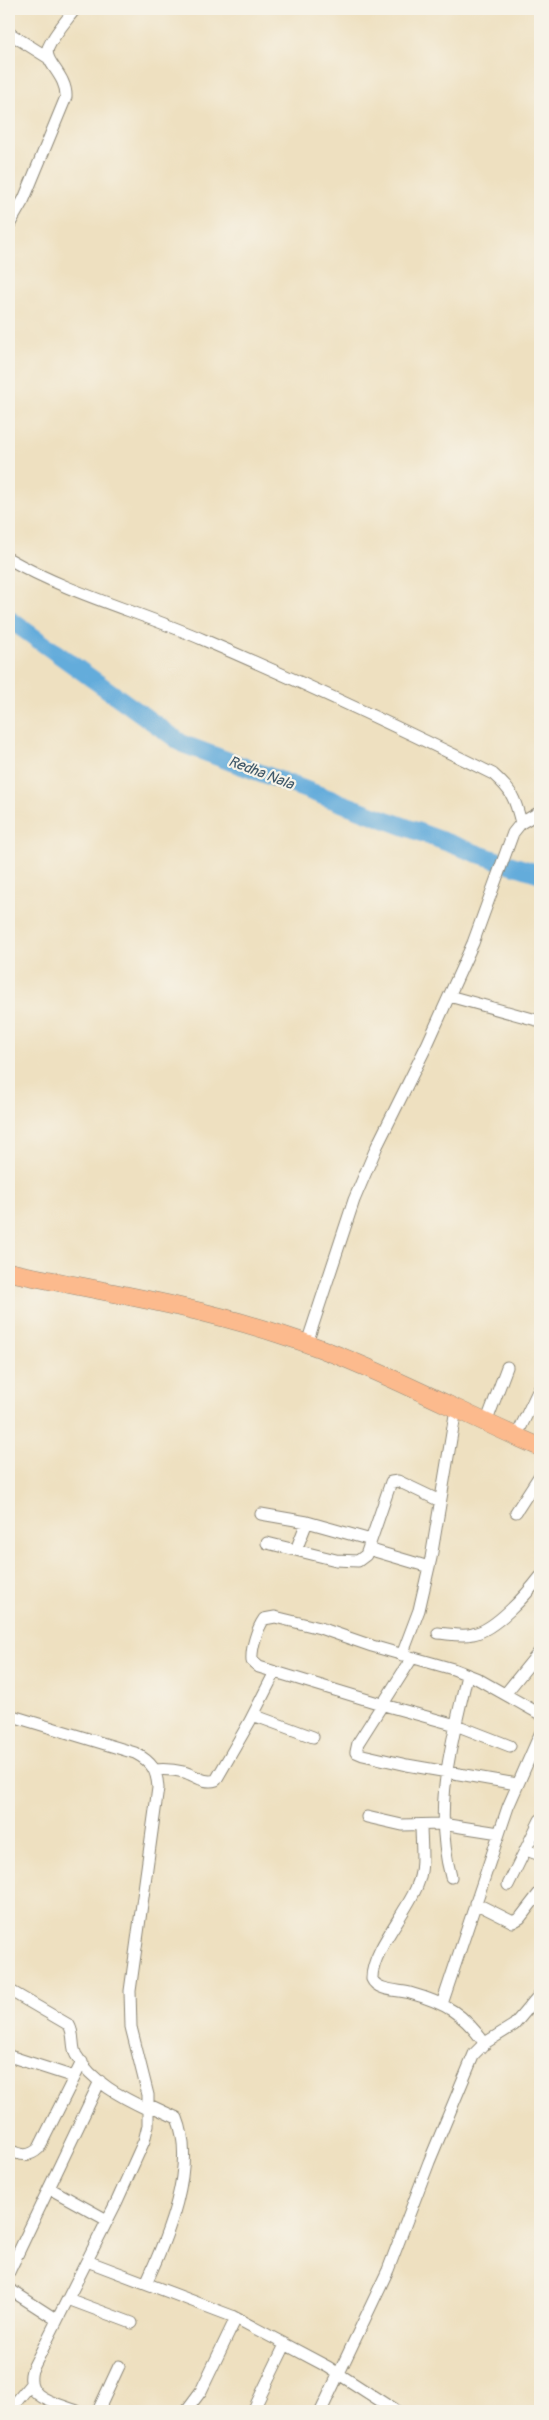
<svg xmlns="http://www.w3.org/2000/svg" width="549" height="2420" font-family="Pangolin,sans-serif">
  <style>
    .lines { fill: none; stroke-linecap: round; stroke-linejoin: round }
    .river { stroke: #64acdb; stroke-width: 18 }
    .minor-casing { stroke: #8c8676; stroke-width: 13 }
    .trunk-casing { stroke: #8c8676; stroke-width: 19 }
    .minor { stroke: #fff; stroke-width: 11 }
    .trunk { stroke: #fcba8d; stroke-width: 18 }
    .labels { text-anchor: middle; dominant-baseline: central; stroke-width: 4.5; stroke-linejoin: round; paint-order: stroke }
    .water-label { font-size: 15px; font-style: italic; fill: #3f5869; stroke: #f7f3e8 }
  </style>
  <rect width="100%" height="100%" fill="#f7f3e8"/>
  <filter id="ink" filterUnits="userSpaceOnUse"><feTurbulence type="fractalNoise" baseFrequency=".02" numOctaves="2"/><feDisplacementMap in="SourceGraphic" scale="10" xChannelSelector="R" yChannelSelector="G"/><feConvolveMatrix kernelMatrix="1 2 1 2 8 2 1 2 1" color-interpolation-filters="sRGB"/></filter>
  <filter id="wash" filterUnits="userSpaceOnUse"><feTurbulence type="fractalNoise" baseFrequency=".0096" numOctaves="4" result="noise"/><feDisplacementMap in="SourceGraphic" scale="20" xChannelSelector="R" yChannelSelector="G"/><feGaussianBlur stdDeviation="1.12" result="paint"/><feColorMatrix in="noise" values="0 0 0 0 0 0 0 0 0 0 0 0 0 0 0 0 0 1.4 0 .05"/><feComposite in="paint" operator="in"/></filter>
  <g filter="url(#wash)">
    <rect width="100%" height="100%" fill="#eee0c0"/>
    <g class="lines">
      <!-- river -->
      <path class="river" d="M9,619l174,125 295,110 62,20"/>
    </g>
  </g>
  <g filter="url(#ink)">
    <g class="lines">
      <!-- minor casing -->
      <g class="minor-casing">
        <path id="minor" d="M9,33l38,24
          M9,225l15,-26 42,-102c1,-22 -23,-35 -18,-49 6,-14 18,-27 27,-39
          M9,559c61,35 131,53 195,81 98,42 194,87 289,134 19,17 22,24 28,49
          M449,996l91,25
          M307,1343l47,-143 23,-54 50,-101 46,-102 40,-110 8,-10 19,-11
          M486,1423l21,-56
          M516,1437l24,-50
          M516,1512l24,-37
          M261,1514l46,8 64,18
          M267,1543l69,17 22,1 8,-6 25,-73 7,-1 42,20
          M368,1549l61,18
          M296,1550l11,-28
          M438,1633c12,1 24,4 35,1 22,-4 54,-40 67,-57
          M402,1655l17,-45 12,-52 25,-149
          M412,1658l-54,85 -2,9 7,3 44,10 110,19
          M506,1693l34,-42
          M9,1715l126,38c17,9 22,17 23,35l-28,203 1,36 17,68v30l-4,16 -27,60 -85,169c-8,29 23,32 45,41
          M253,1715l60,22
          M510,1746l-54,-21 -65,-18 -132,-40 -7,-6c-1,-13 5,-32 12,-42l11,-2 45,11 52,18 81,23 23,9 64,36
          M155,1770c10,-1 20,0 29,2 11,3 20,12 32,8l34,-59 25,-49
          M367,1817l35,8 40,-1 57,9
          M421,1825c0,20 4,43 -4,61 -10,26 -46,66 -45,93 5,12 27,11 38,14 36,10 54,21 75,51
          M526,1850l14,5
          M451,1877c-19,-71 1,-133 16,-202
          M508,1885l32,-65
          M475,1903l38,19 7,-4 20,-26
          M9,1990l60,35c6,10 2,21 7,30 16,27 45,42 73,55
          M442,2004l66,-197 32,-73
          M9,2056l65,21
          M9,2150c11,5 20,8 30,-2l43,-86
          M49,2188l58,32
          M87,2261l145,55 96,51 68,44
          M9,2272l91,-191
          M146,2283c21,-45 51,-116 31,-165l-28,-13
          M9,2289l48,31
          M68,2299l64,24
          M9,2411l21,-26
          M98,2411l21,-45
          M186,2411l15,-20 35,-73
          M253,2411l32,-66
          M321,2411l67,-141 41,-108 45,-108 11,-11 29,-18 26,-31"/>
      </g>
      <!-- trunk casing -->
      <g class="trunk-casing">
        <path id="trunk" d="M9,1272c90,19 182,33 270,62 89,28 175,76 261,113"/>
      </g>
      <!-- minor -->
      <use href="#minor" class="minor"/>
      <!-- trunk -->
      <use href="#trunk" class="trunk"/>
    </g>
  </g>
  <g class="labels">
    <!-- water labels -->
    <g class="water-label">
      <text transform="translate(261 773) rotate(21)">Redha Nala</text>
    </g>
  </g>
  <!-- margin -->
  <rect width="549" height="2420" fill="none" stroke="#f7f3e8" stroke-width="30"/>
</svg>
